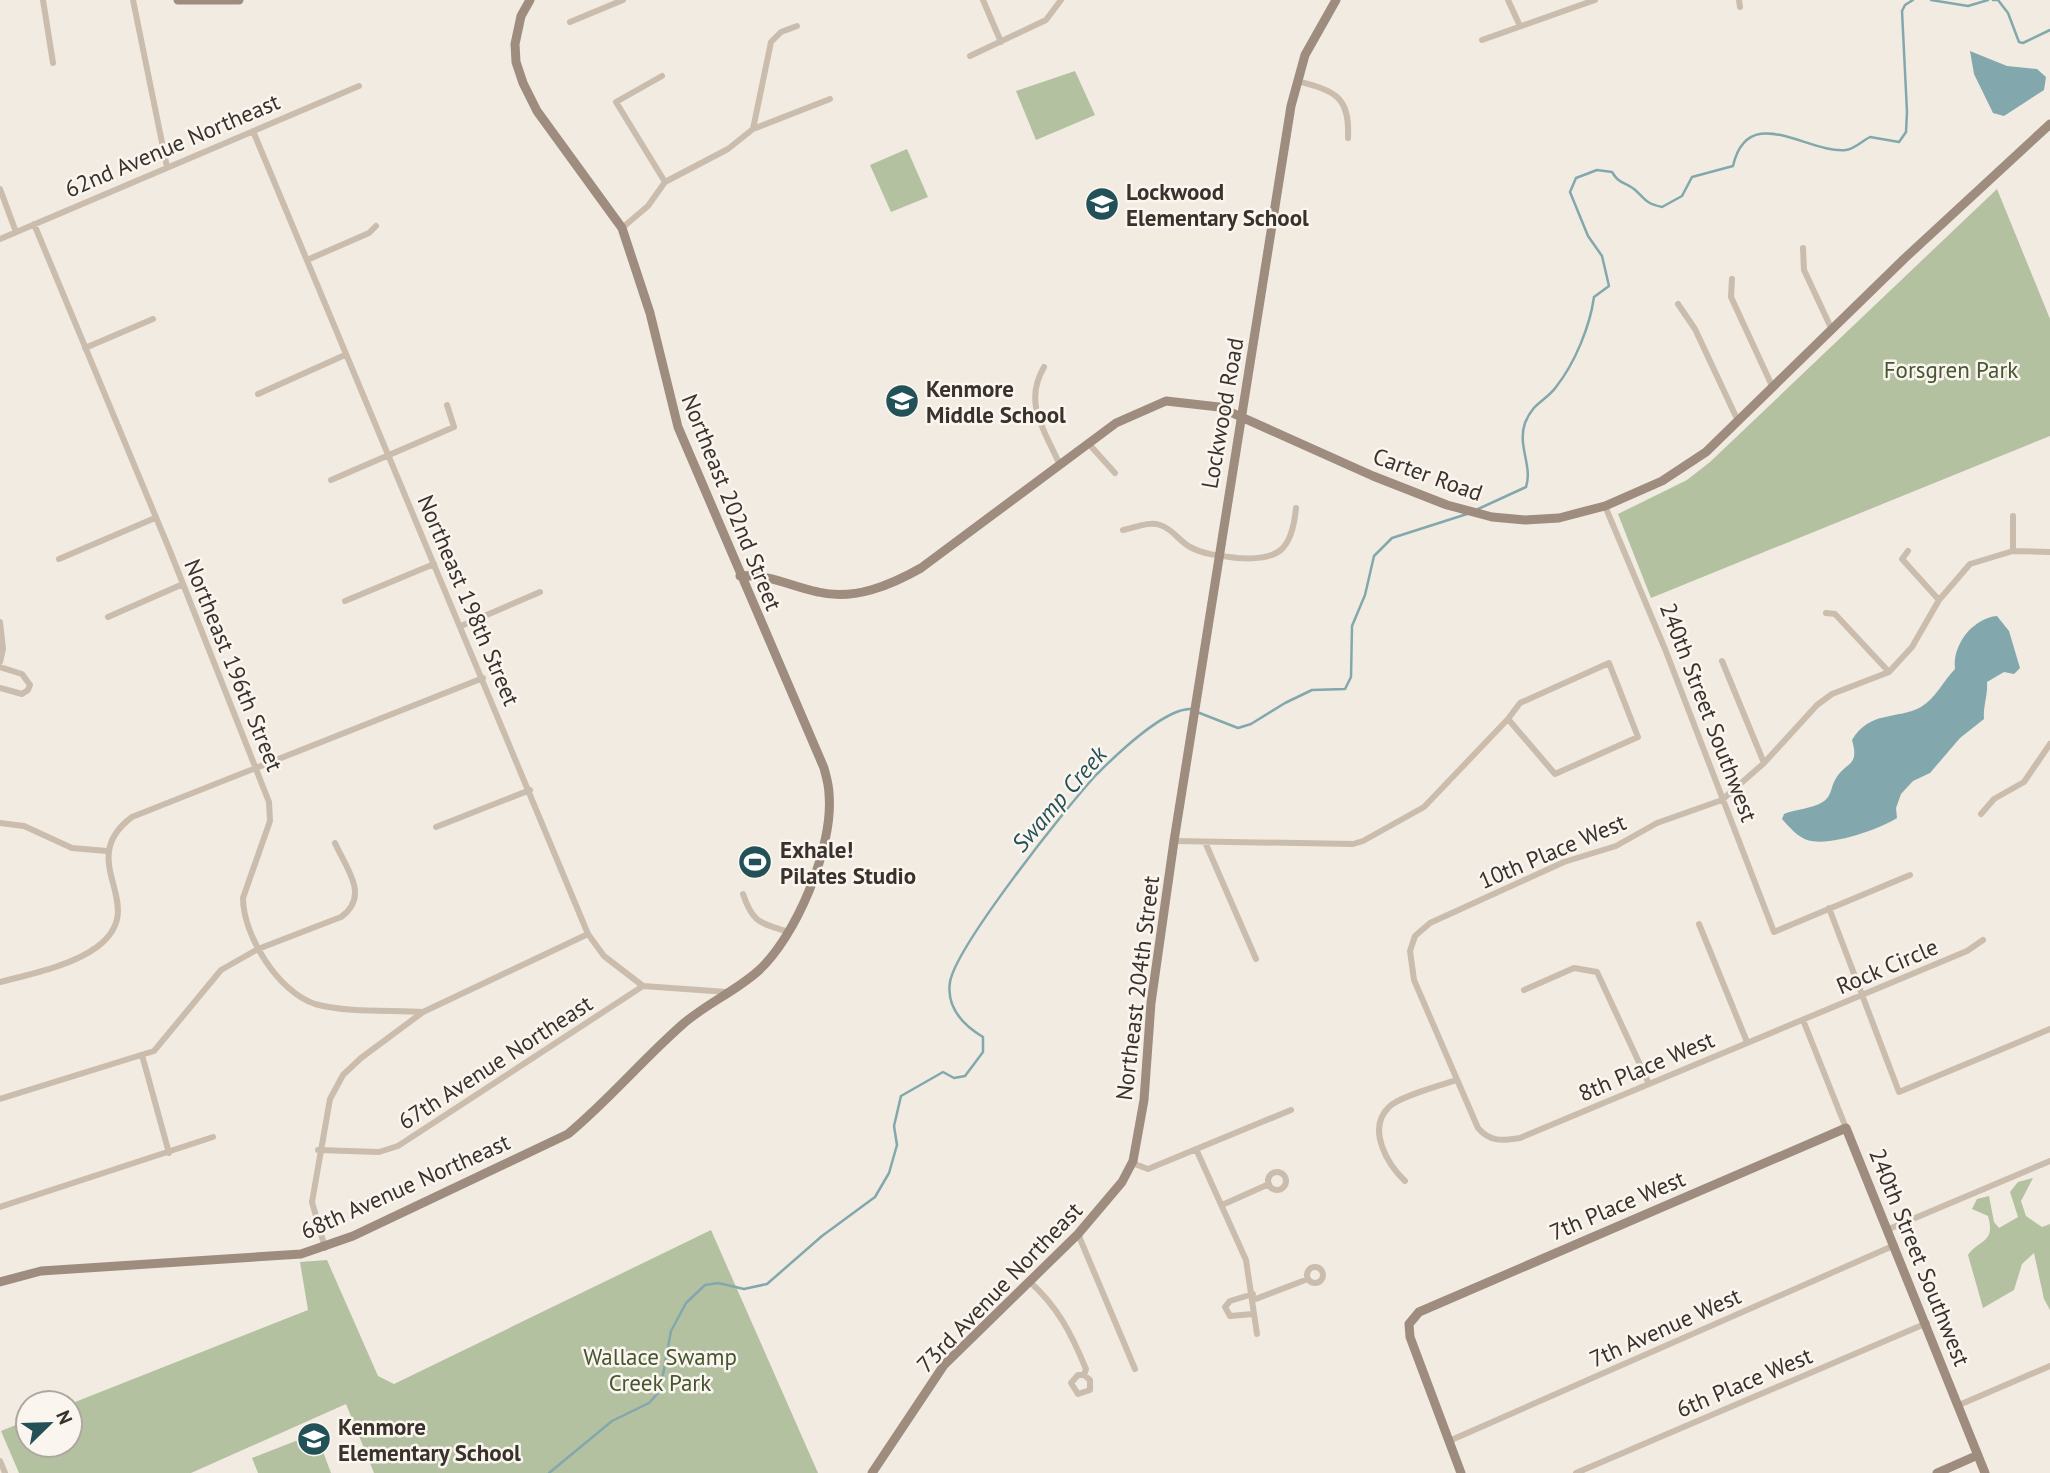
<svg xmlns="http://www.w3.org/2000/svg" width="2050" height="1473" font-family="'PT Sans',sans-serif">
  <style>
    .green { fill: #b4c1a1 }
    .water { fill: #82a8ae }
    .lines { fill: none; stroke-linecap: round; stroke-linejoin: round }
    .stream { stroke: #82a8ae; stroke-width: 2.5 }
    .street { stroke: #cabdad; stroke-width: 6 }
    .secondary { stroke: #9e8c7f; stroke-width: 9 }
    .labels { text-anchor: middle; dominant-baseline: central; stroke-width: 5; stroke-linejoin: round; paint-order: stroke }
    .street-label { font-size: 23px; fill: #39312b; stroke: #faf5ee }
    .poi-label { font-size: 23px; font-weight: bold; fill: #39312b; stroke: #faf5ee; text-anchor: start }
    .park-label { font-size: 23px; fill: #455630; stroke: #faf5ee }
    .water-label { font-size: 24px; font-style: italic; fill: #235158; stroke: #faf5ee }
  </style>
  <rect width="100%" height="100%" fill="#f2ebe1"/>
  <!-- green -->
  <path class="green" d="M1075,71l20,44 -59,25 -20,-49z
    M907,149l21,48 -37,15 -21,-47z
    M1997,189l53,130v117l-399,162 -33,-84 69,-34 23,-18z
    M2033,1178l-12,23 5,15 16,11 8,-3v86l-6,-11 -10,-46 -12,11 -8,26 -31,18 -15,-53c10,-16 28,-11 20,-39l-16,-7 5,-10 12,-3 5,26 5,6 19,-11 -8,-25 8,-10z
    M711,1230l107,243h-444l-28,-69 -155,69h-172l-18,-42 27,-11v25h42v-41l238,-94 -8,-48 27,-2 51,116 16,8z
    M316,1433l15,40h-73l-6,-15z"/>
  <!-- water -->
  <path class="water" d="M1970,51l37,15 30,3 9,8 -2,13 -40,26 -11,-3 -19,-39z
    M1997,616l12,15 11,37 -6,6 -10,-2 -17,10c1,13 -4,24 -3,37l-24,19 -30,35 -17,8 -12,13 -5,14 1,10c-20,12 -67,29 -90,22 -9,-3 -18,-13 -25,-21l2,-5c12,-5 26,-5 37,-11 11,-6 9,-14 14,-23 10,-19 25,-12 17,-40 18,-30 45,-20 69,-33 15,-9 22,-26 34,-38 -3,-24 18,-51 42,-53z"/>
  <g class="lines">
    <!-- stream -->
    <path class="stream" d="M1931,0l37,6 20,-6
      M1993,0h5l10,13 11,29 4,1 27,-13
      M1476,510l50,-23c7,-21 -9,-41 -1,-64 8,-21 21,-22 31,-36 19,-24 34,-61 38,-90l15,-11 -7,-30 -14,-20 -18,-44 6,-14 21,-8 15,2c7,12 13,10 22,17 12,10 10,14 28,18l20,-11 10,-19 41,-11c15,-65 75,-12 113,-16 9,-1 16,-9 24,-13l29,5 7,-10 1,-20 -5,-101 3,-6 8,-5
      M1197,712l41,16 13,-4 34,-21 27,-13 33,-1 6,-12 1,-51 13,-31 9,-39 18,-18 75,-24
      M549,1473l63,-52 37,-18 11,-12 11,-60 15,-28 19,-18 13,-2 26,6 23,-5 55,-48 53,-39 14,-24 8,-28 -3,-19 7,-30 42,-24 11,6 11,-2 18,-24v-15c-20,-12 -37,-29 -33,-55 6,-36 118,-177 147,-208 19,-19 68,-66 94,-65"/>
    <!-- street -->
    <path class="street" d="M43,0l10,63
      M133,0l34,167
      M983,0l18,42
      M1508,0l12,26
      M1739,0l1,7
      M570,22l53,-22
      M1482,40l113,-40
      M970,56l76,-36 15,-20
      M662,76l-46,26 49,80
      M1297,81c37,10 53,14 51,57
      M753,129l18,-87 10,-10 16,-6
      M253,131l335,803 16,22 39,30 84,6
      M0,189l16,43
      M34,224l136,327 99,251 1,19 -27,77c0,37 35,94 72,106 33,9 73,6 108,8
      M622,228l26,-22 17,-24 63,-33 25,-20 77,-30
      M0,239l359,-153
      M1803,248l1,22 28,60
      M307,260l62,-27 7,-7
      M1732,279l-1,18 42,91
      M1678,304l17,25 43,92
      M85,348l68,-29
      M1044,367c-21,36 0,62 15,96
      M258,394l87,-39
      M1088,443l27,30
      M331,480l123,-53 -7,-22
      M1605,506l60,143 109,283 136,-57
      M1123,530c12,-2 25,-9 37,-5 13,4 19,16 30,22 15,8 32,9 48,11 41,3 54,-8 58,-50
      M1908,551l-6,8 37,41
      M2013,551v-35
      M59,559l96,-41
      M345,601l89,-37
      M1826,613l9,1 54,58
      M108,617l75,-33
      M0,622l3,27 -3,13
      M461,626l79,-34
      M1722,661l42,102
      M1609,663l29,74 -83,37 -47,-55 12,-16z
      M0,667l22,7 8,11 -2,5 -6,4 -22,-6
      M1981,814l13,-15 30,-17 26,-38
      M0,823l24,3 48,22 35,3
      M436,827l94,-37
      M1174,841l179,3 10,-3 61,-34 84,-88
      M1205,842l51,117
      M743,894c10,30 18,29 46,38
      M1829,908l70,184 151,-63
      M1699,924l48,118
      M1983,940l-16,11 -447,187c-18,3 -30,4 -42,-10l-64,-148 -4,-29 5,-15 15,-13 134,-61 52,-16 41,-23 65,-23 42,-37 53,-58 15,-11 57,-22 23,-25 27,-47 31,-36 43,-13 37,1
      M0,982c31,-8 71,-16 97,-35 56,-42 -25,-85 35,-130l351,-139
      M1524,990l50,-22 23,4 52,112
      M1803,1020l43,108
      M142,1055l27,98
      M0,1099l154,-48 67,-81 37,-21 83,-32c29,-21 6,-47 -6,-74
      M1196,1149l50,111 11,74
      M318,1150l61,2 19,-6 245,-160
      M1132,1163l16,6 143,-59
      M1268 1181a9 9 0 1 1 18 0a9 9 0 1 1-18 0Z
      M1405,1181c-17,-16 -39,-52 -16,-74 11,-11 51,-21 67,-27
      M1222,1205l47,-21
      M0,1207l213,-70
      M1889,1229l161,-68
      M1078,1234l57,135
      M325,1248l-13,-46 18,-103 13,-24 18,-17 62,-46 165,-78
      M1307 1275a8 8 0 1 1 16 0a8 8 0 1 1-16 0Z
      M1029,1281c29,26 42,52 57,88l-2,6h-6l-7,8 7,11 12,-4v-10l-6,-5
      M1253,1294l-23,7 -5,6 5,9 23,-2
      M1253,1300l55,-21
      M1959,1405l91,-39
      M1449,1441l446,-196
      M0,1461l5,12
      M1576,1473l351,-150"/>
    <!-- secondary -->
    <path class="secondary" d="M178,0h61
      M740,576c31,-2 49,10 78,16 36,9 73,-7 103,-24l195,-145 50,-22 53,6 154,69 74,29 45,12 33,3 34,-2 46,-12 57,-25 44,-29 199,-194 145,-134
      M0,1282l41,-11 260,-17 52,-18 215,-102c41,-34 75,-75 115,-110 23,-20 51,-32 74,-52 39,-34 77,-126 72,-178 0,-9 -3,-18 -5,-26l-146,-341 -28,-114 -28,-85 -85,-117 -14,-28 -7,-21 -1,-18 6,-28 9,-16
      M872,1473l72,-108 134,-131 44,-52 11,-21 11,-61 7,-97 23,-162 117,-735 14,-51 31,-55
      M1461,1473l-51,-136 -1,-13 10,-12 427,-184 139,345
      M1937,1473l41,-18"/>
  </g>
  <!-- icons -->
  <defs>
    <g id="school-disc" transform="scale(1.75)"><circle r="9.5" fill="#235158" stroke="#faf5ee"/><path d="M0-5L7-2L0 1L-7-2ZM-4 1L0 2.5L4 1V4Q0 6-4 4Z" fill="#fff"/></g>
    <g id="stadium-disc" transform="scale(1.75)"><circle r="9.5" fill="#235158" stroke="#faf5ee"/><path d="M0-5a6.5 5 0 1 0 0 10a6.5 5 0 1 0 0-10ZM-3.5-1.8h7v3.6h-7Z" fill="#fff"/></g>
  </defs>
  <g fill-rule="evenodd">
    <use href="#school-disc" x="1102" y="204"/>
    <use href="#school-disc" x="902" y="401"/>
    <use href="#stadium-disc" x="755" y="862"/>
    <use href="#school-disc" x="314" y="1439"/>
  </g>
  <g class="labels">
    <!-- street labels -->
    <g class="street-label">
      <text transform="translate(172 145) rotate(-23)">62nd Avenue Northeast</text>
      <text transform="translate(1222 413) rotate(-80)">Lockwood Road</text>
      <text transform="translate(1428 474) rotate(20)">Carter Road</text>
      <text transform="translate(732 502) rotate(68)">Northeast 202nd Street</text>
      <text transform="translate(469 600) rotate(67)">Northeast 198th Street</text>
      <text transform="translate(234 665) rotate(68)">Northeast 196th Street</text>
      <text transform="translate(1709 712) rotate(69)">240th Street Southwest</text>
      <text transform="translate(1552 851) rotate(-23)">10th Place West</text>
      <text transform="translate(1887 966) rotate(-23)">Rock Circle</text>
      <text transform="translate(1137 988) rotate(-83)">Northeast 204th Street</text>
      <text transform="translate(495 1062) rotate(-33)">67th Avenue Northeast</text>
      <text transform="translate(1646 1066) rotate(-23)">8th Place West</text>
      <text transform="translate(405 1186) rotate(-24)">68th Avenue Northeast</text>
      <text transform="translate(1617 1205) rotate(-23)">7th Place West</text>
      <text transform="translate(1920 1257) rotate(68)">240th Street Southwest</text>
      <text transform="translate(999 1287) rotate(-46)">73rd Avenue Northeast</text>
      <text transform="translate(1665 1327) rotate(-24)">7th Avenue West</text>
      <text transform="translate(1744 1382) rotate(-23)">6th Place West</text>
    </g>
    <!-- poi labels -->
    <g class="poi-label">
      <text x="1126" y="191">Lockwood<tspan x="1126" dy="26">Elementary School</tspan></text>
      <text x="926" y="388">Kenmore<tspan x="926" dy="26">Middle School</tspan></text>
      <text x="780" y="849">Exhale!<tspan x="780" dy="26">Pilates Studio</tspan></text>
      <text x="338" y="1426">Kenmore<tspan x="338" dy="26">Elementary School</tspan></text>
    </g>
    <!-- park labels -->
    <g class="park-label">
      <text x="1951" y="369">Forsgren Park</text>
      <text x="660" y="1356">Wallace Swamp<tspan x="660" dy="26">Creek Park</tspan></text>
    </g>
    <!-- water labels -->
    <g class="water-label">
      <text transform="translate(1059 799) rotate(-49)">Swamp Creek</text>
    </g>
  </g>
  <!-- north arrow -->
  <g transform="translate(49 1424) rotate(67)"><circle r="33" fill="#faf5ee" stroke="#ada7a0" stroke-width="2"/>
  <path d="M0-5L12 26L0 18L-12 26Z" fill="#235158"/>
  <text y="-10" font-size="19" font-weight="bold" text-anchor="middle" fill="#39312b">N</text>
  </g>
</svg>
